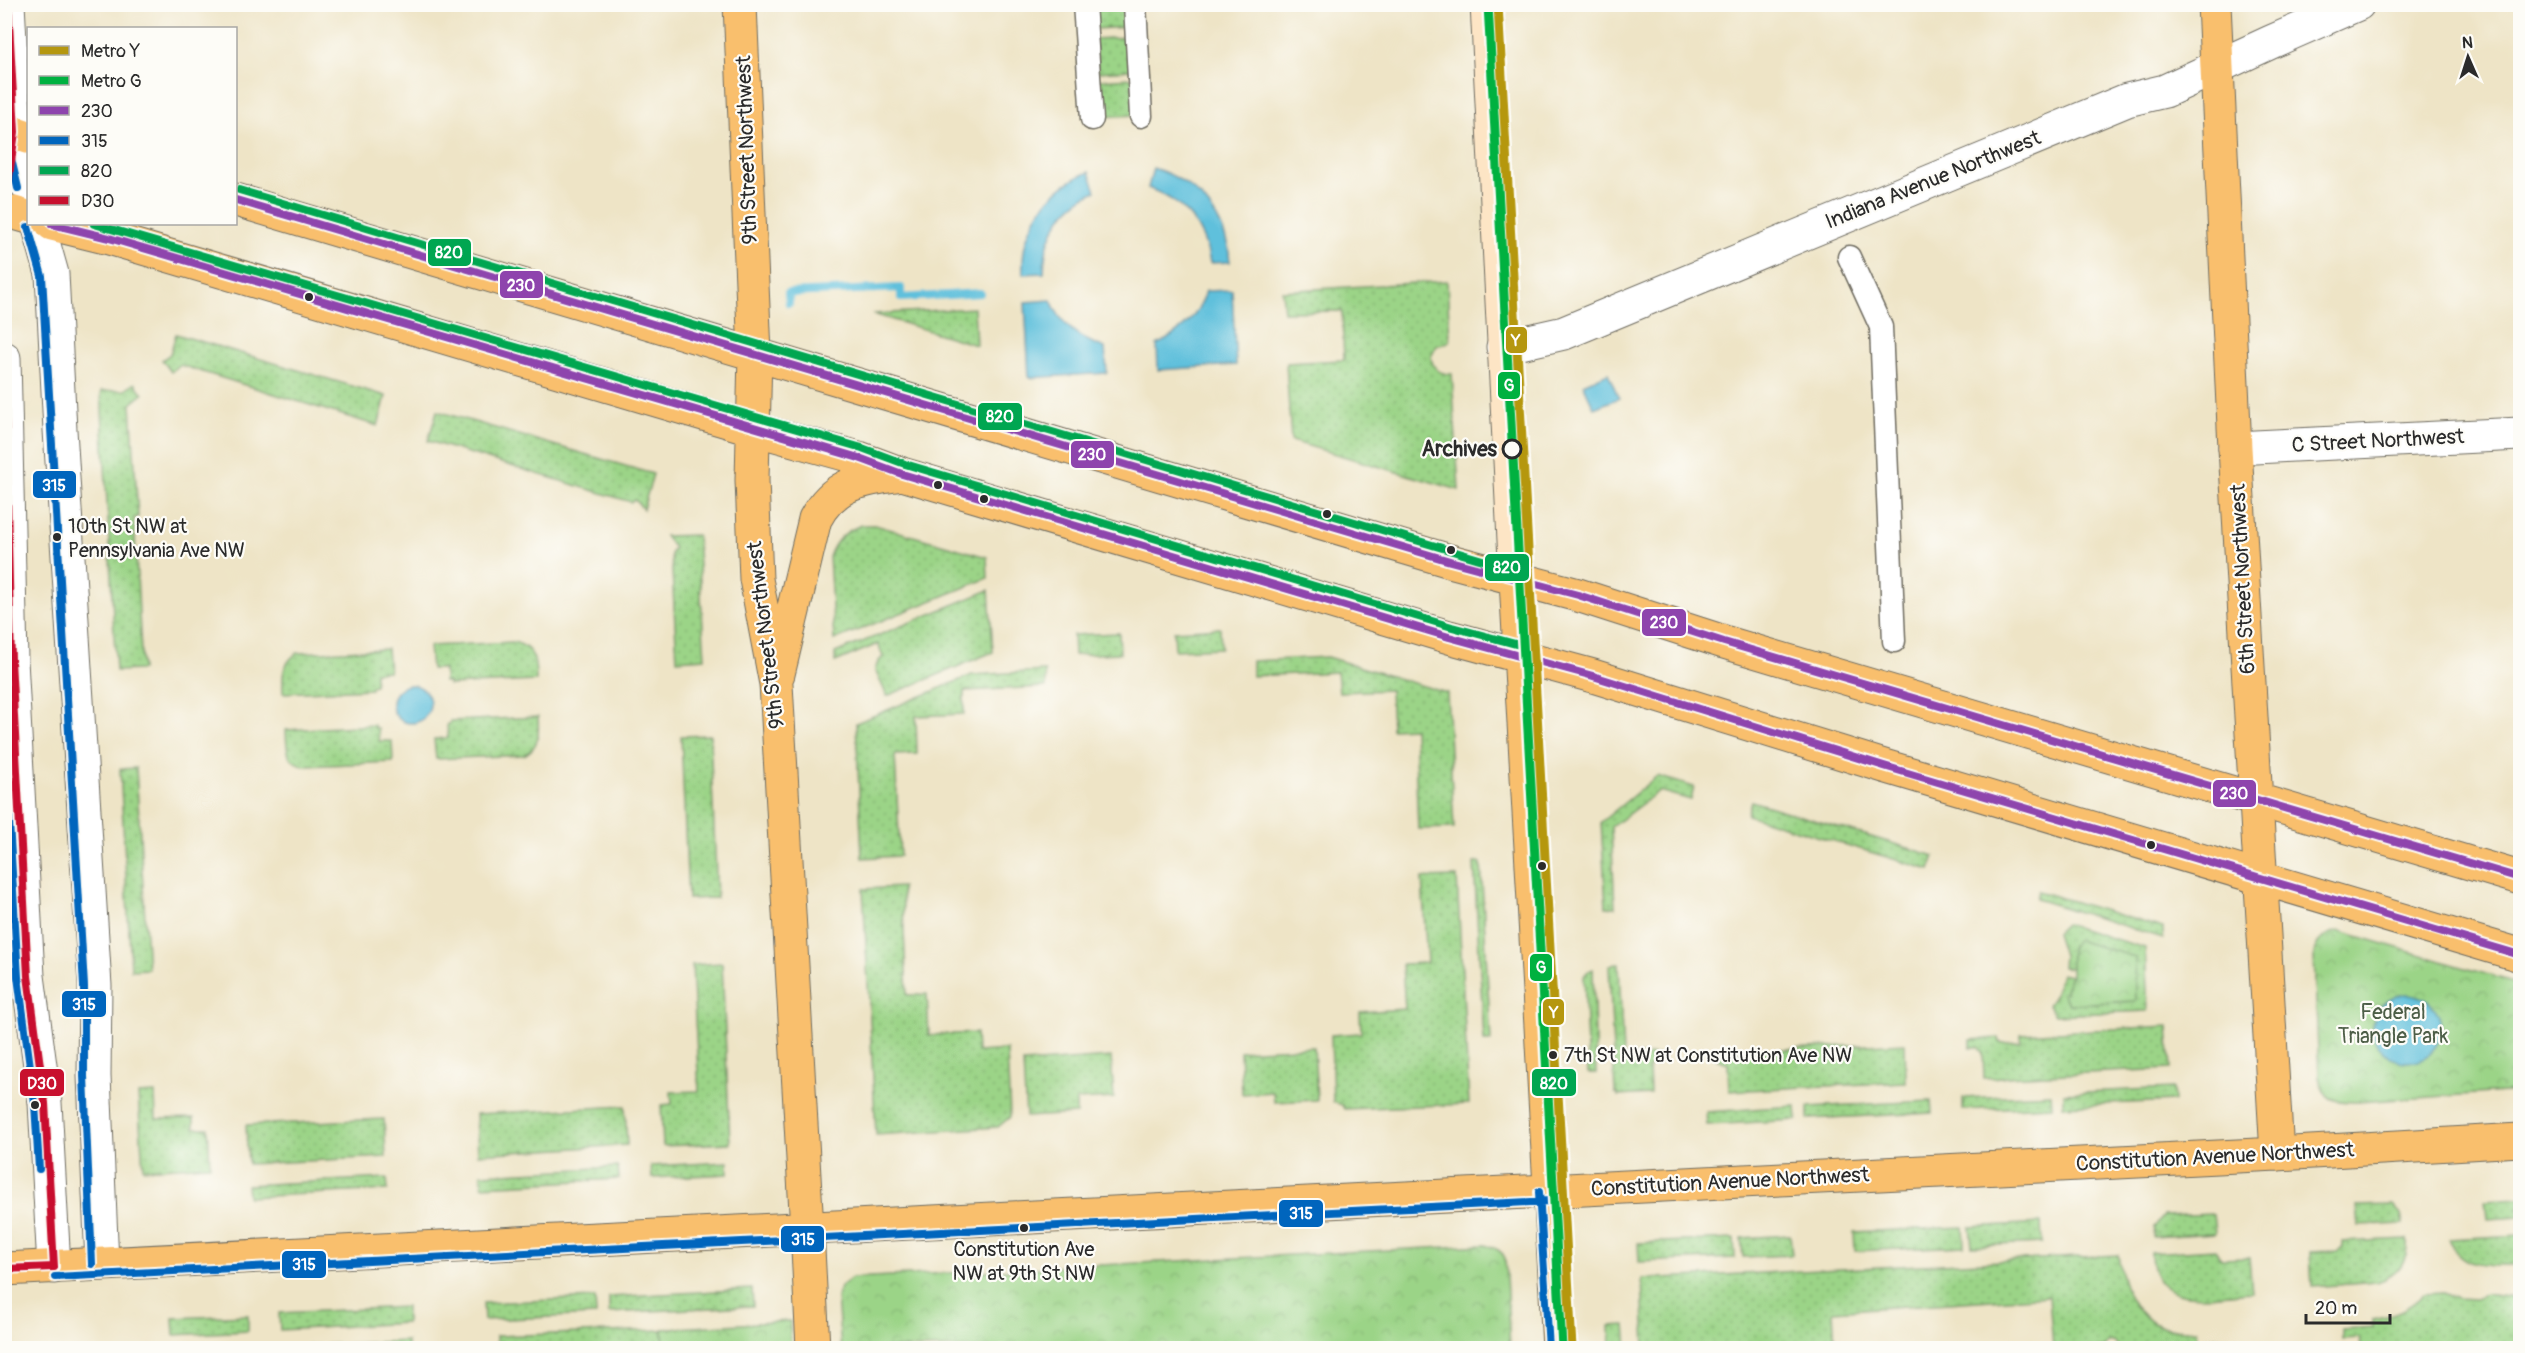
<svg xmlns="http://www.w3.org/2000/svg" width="2525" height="1353" font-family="Pangolin,sans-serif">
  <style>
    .grass { fill: url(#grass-dots); stroke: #638059; stroke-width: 1.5 }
    .park { fill: url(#park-crowns); stroke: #638059; stroke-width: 1.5 }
    .water { fill: #5ec0dc; stroke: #447684; stroke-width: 1.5 }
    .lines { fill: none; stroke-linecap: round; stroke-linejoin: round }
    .stream { stroke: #5ec0dc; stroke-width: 8 }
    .pedestrian-casing { stroke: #6f6c61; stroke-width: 25 }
    .tertiary-casing { stroke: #6f6c61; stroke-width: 35 }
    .secondary-casing { stroke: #6f6c61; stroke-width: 35 }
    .primary-casing { stroke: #6f6c61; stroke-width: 35 }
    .trunk-casing { stroke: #6f6c61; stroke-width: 35 }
    .motorway-casing { stroke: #6f6c61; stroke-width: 35 }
    .pedestrian { stroke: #fff; stroke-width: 22 }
    .tertiary { stroke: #fff; stroke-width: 33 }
    .secondary { stroke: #fde5c5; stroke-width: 33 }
    .primary { stroke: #f9bf6d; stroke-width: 33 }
    .trunk { stroke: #f9bf6d; stroke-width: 33 }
    .motorway { stroke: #f9bf6d; stroke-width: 33 }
    .bus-1-casing { stroke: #fdfcf7; stroke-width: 12 }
    .bus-2-casing { stroke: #fdfcf7; stroke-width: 12 }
    .bus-3-casing { stroke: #fdfcf7; stroke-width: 12 }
    .bus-4-casing { stroke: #fdfcf7; stroke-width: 12 }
    .bus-1 { stroke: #8e44ad; stroke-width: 8 }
    .bus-2 { stroke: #0065bd; stroke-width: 8 }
    .bus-3 { stroke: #00a651; stroke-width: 8 }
    .bus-4 { stroke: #c8102e; stroke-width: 8 }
    .metro-1-casing { stroke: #fdfcf7; stroke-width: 14 }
    .metro-2-casing { stroke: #fdfcf7; stroke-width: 14 }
    .metro-1 { stroke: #b5970f; stroke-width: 9 }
    .metro-2 { stroke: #00b140; stroke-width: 9 }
    .bus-dot { fill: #2b2b2b; stroke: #fdfcf7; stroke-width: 2 }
    .stop-dot { fill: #fdfcf7; stroke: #2b2b2b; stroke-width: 3 }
    .labels { text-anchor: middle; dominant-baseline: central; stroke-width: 4.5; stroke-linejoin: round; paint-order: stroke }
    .bus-label { font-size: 20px; fill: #2b2b2b; stroke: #fdfcf7; text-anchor: start }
    .street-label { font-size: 21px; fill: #2b2b2b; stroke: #fdfcf7 }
    .stop-label { font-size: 21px; font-weight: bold; fill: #2b2b2b; stroke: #fdfcf7; text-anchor: end }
    .park-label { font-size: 21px; fill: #4d5e47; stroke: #fdfcf7 }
    .line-badge { stroke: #fdfcf7; stroke-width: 2 }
    .badge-label { font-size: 16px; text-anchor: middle; font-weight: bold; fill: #fff }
  </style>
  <defs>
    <pattern id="grass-dots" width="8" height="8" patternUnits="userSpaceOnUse" patternTransform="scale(1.5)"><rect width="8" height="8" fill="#9bd487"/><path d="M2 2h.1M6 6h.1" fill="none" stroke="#86b675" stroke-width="1.8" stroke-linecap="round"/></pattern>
    <pattern id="park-crowns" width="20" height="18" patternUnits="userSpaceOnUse" patternTransform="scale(1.5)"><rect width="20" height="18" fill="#9bd487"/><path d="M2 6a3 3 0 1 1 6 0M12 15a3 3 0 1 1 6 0" fill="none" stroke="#86b675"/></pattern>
  </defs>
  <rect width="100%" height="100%" fill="#fdfcf7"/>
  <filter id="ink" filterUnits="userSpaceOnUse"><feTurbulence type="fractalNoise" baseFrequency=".0167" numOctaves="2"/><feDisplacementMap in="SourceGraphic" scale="12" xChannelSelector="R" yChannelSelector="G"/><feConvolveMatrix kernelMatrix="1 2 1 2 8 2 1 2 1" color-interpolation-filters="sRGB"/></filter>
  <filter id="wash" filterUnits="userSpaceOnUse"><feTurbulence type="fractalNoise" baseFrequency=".008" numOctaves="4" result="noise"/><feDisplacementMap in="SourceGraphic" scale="24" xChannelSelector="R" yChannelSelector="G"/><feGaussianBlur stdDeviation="1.35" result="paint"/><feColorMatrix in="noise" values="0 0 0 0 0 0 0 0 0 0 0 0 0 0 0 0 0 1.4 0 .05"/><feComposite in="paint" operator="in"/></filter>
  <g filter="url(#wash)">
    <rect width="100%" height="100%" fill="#eee4c6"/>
    <!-- grass -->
    <path class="grass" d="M1093,5h32l2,22 -32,2z
      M1128,37l2,33 -32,2 -3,-33z
      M1132,78l2,37 -34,2 -2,-37z
      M1447,281l3,61 -14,4 -5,11c2,12 8,17 21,17l7,116 -168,-49 -5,-78 58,-3 -2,-49 -58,1 -2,-21z
      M974,308l2,37 -103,-31z
      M176,334l210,62 -8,30 -198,-61 -9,7 -9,-12 8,-6z
      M135,383l8,11 -12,10 7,113 -4,1 8,152 -26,1 -15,-280 24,-1z
      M437,411l216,63 -10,35 -8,-9 -4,2 -203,-61z
      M862,525h13l112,32 1,21 -154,62 -5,-83c6,-17 16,-26 33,-32z
      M697,535l8,123 -28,2 -6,-107 3,-5 -9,-12z
      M989,590l4,62 -106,44 -12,-26 3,-8 5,-5 -5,-13 -43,18v-9z
      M1220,628l1,20 -46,2 -1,-19z
      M1119,633l1,20 -46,2 -1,-20z
      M514,642c21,6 22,19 22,39l-87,4 -1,-3h-4v-13h-13l-2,-23z
      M387,649l2,22 -14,1v13l-4,1v3l-88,4c-1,-18 -1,-29 14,-40z
      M1327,657l120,36 7,135 -36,1 -4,-101 -22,1 -2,-39 -51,2 -2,-20 -85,4v-15z
      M1045,671l1,16 -82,4v23l-48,2 1,38 -22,1 5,101 -38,2 -6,-135 116,-48z
      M538,717c1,16 2,30 -14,38l-88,4 -2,-20 14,-1 -1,-14h3v-3z
      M374,725v3h4l1,13h13l1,21 -87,4c-21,-4 -19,-17 -20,-36z
      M710,735l7,163 -29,1 -7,-163z
      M136,768l12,201 -17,1 -11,-201z
      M1657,776l37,11 -3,13 -32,-9 -48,36 4,80h-9l-5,-85z
      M1751,801l184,55 -5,14 -183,-55z
      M1474,863h7l10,178h-7z
      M1457,877l12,227 -125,5 -2,-4 -9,-3 -2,-67 30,-2 -1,-21 45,-3 -3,-45 25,-1 -5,-85z
      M902,887l5,108 20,-1 2,41 47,-2 1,19 30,-2 3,67 -12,10 -122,8 -13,-246z
      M2038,891l125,37v10l-127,-39z
      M2065,924l80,24 3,63 -94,4 -6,-10 6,-9 7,-22 10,2 -8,19 6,9 67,-3 -65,-55 1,22 -10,-1 1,-12 -7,-22z
      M722,963l8,180 -67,3 -2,-41 11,-1 -1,-12 28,-1 -7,-126z
      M1619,964l4,92 38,-1v5l-12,8 1,26 -32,2v-3h-3l-6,-128z
      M1593,969l3,104h-8l-4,-97 4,-5z
      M2168,1026l3,43 -187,9 -1,-25 -5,-6h-7v-7l28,-2 1,5 21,-1v-8z
      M1905,1043l1,39 -177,9 -1,-27 -13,-6v-5z
      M1314,1047l3,53 -43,2 -1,-10 -31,2 -2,-43z
      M1111,1057l3,41 -38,2v14l-50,3 -3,-54z
      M2173,1088l1,13 -111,5v-13z
      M155,1093l1,26 38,-1v10h14l2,37 -67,4 -5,-75z
      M2051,1094l1,12 -89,4v-12z
      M1931,1101l1,12 -124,6v-12z
      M625,1106l2,39 -149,9 -2,-40z
      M1796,1106l1,14 -90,5 -1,-13z
      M384,1119l2,38 -138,7 -2,-39z
      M728,1162v12l-76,4 -1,-12z
      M618,1167l1,12 -137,7 -1,-12z
      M387,1178l1,12 -140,7 -1,-12z
      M2520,1198v19l-33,2 -2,-19z
      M2393,1205l8,9 2,10 -44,2 -2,-20z
      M2213,1214l2,19 -62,4 1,-10 10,-11z
      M2041,1223l1,20 -70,3 -2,-19z
      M1963,1227l1,19 -109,5 -1,-19z
      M1790,1235l2,20 -49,2 -2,-19z
      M2520,1235v26l-3,1 1,4c-28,0 -58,4 -69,-27z
      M1734,1239l1,19 -96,4 -1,-19z
      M2407,1239c2,22 -10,37 -30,43l-65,5 -2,-35 27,-1 6,-4v-5z
      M2215,1249l6,10 28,-1 3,34c-39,2 -100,19 -101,-39z
      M2118,1255c6,48 26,78 79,75v9l31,-2 1,10 -110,1 -5,-6h-6l-4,6h-51l-4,-52 -216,15 2,37h-190l-3,-69z
      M752,1289l1,17 -144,7v-16z
      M2443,1293l14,6 19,1 8,-7 30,4 3,51h-156l-1,-10 -18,1v-10l31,-2v-8c21,-4 36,-10 51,-25z
      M595,1298l1,17 -112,5 -1,-17z
      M406,1307v16l-126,7 -1,-17z
      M248,1315v16l-74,4 -1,-17z
      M1626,1325l2,23h-17l-1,-22z
      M663,1330l1,18h-176l-1,-1 9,-1v-10z
      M407,1341v7h-156z"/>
    <!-- park -->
    <path class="park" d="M2340,931l180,53v107l-163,11c-23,0 -33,-1 -38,-25l-5,-122c1,-14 12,-22 26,-24z
      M2077,940l58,17 1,44 -67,3 -6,-9 8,-19v-30z
      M1485,1245c9,3 16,4 20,13l5,90h-669l-4,-51 3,-10 12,-9z
      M790,1321l1,27h-127l-1,-19z"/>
    <!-- water -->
    <path class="water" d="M1153,168c43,13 74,49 77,94l-20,1c-6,-38 -27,-62 -62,-75z
      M1089,172l7,19c-34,14 -52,46 -52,82l-21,1c-3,-45 24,-86 66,-102z
      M1232,290l4,75 -78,5 -1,-25c23,-12 41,-28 49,-54z
      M1051,300c10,26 29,39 54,48l2,25 -78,5 -4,-76z
      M1608,373l11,25 -25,10 -11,-24z
      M392 704a19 19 0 1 1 38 0a19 19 0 1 1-38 0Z
      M2373 1028a34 34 0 1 1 68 0a34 34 0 1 1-68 0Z"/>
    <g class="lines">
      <!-- stream -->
      <path class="stream" d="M789,303l-1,-10 113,-5v10l79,-5"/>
    </g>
  </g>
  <g filter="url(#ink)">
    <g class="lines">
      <!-- pedestrian casing -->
      <g class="pedestrian-casing">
        <path id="pedestrian" d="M1084,4l8,115
          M1135,4l6,112
          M1849,257l32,70 13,314"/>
      </g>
      <!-- tertiary casing -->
      <g class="tertiary-casing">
        <path id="tertiary" d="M8,4l7,128 13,54
          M38,224l14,50 8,156 35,556 -1,90 8,188
          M1503,347l61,-14 563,-233 38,-9 106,-49 87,-38
          M4,358l7,302 17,316 17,127 9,164
          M2235,448l285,-14"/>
      </g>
      <!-- secondary casing -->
      <g class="secondary-casing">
        <path id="secondary" d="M1487,4l29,576"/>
      </g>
      <!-- primary casing -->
      <g class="primary-casing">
        <path id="primary" d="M740,4l15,350 -3,126 4,99 20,105 31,545
          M4,129l24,8
          M236,200l1214,361 128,34 146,47 796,236
          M4,210l24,7
          M52,224l57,14 645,191 105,29 43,16 547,163 144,39 291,90 636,189
          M1516,580l43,768
          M778,674l37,-155c20,-38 49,-39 87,-45
          M2277,1154l243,-14"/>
      </g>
      <!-- trunk casing -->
      <g class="trunk-casing">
        <path id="trunk" d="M4,1269l2273,-115 -42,-706 -21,-444"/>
      </g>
      <!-- motorway casing -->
      <g class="motorway-casing">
        <path id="motorway" d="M807,1229l6,119"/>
      </g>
      <!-- pedestrian -->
      <use href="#pedestrian" class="pedestrian"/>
      <!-- tertiary -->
      <use href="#tertiary" class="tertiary"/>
      <!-- secondary -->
      <use href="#secondary" class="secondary"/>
      <!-- primary -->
      <use href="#primary" class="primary"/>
      <!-- trunk -->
      <use href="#trunk" class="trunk"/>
      <!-- motorway -->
      <use href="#motorway" class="motorway"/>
      <!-- bus-1 casing -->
      <g class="bus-1-casing">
        <path id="bus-1" d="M236,200l1214,361 128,34 146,47 796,236
          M52,224l57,14 750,220 43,16 547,163 144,39 291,90 636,189"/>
      </g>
      <!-- bus-2 casing -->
      <g class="bus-2-casing">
        <path id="bus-2" d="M5,134l13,54
          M28,227l14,49 42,710v90l8,188
          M4,735l14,242 17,127 4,65
          M1539,1192l10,156
          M55,1277l1495,-76"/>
      </g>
      <!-- bus-3 casing -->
      <g class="bus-3-casing">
        <path id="bus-3" d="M239,190l1284,382 3,7 43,768
          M94,224l768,224 43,16 547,163 71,19"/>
      </g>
      <!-- bus-4 casing -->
      <g class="bus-4-casing">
        <path id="bus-4" d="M4,214l11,-82 -7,-128
          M4,380l7,280 17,316 17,127 9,164 -50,2"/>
      </g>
      <!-- bus-1 -->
      <use href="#bus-1" class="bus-1"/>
      <!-- bus-2 -->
      <use href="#bus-2" class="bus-2"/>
      <!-- bus-3 -->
      <use href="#bus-3" class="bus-3"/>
      <!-- bus-4 -->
      <use href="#bus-4" class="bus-4"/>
      <!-- metro-1 casing -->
      <g class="metro-1-casing">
        <path id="metro-1" d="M1498,4l74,1344"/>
      </g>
      <!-- metro-2 casing -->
      <g class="metro-2-casing">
        <path id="metro-2" d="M1488,5l74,1343"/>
      </g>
      <!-- metro-1 -->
      <use href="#metro-1" class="metro-1"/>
      <!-- metro-2 -->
      <use href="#metro-2" class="metro-2"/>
    </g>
  </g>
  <!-- markers -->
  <g class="bus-dot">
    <circle cx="309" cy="297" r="5"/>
    <circle cx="938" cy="485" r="5"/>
    <circle cx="984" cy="499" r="5"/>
    <circle cx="1327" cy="514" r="5"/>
    <circle cx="57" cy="537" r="5"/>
    <circle cx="1451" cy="550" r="5"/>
    <circle cx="2151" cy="845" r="5"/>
    <circle cx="1542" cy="866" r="5"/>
    <circle cx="1553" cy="1055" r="5"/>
    <circle cx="35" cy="1105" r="5"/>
    <circle cx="1024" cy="1228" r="5"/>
  </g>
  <circle class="stop-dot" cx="1512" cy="449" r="9"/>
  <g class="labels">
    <!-- bus labels -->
    <g class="bus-label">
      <text x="68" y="526">10th St NW at<tspan x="68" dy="24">Pennsylvania Ave NW</tspan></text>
      <text x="1564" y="1055">7th St NW at Constitution Ave NW</text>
      <text x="1024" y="1249" text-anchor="middle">Constitution Ave<tspan x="1024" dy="24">NW at 9th St NW</tspan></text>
    </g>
    <!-- street labels -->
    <g class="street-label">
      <text transform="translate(747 150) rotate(-92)">9th Street Northwest</text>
      <text transform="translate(1933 180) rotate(-22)">Indiana Avenue Northwest</text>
      <text transform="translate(2378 441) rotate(-3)">C Street Northwest</text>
      <text transform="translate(2243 579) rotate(-93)">6th Street Northwest</text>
      <text transform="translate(766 635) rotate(-97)">9th Street Northwest</text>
      <text transform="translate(2215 1157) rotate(-3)">Constitution Avenue Northwest</text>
      <text transform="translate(1730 1182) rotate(-3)">Constitution Avenue Northwest</text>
    </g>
    <!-- stop labels -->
    <g class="stop-label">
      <text x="1497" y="449">Archives</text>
    </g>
    <!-- park labels -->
    <g class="park-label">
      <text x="2393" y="1012">Federal<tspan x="2393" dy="24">Triangle Park</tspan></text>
    </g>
  </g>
  <g class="line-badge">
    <rect x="427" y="238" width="45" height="29" rx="6" fill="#00a651"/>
    <rect x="499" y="270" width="45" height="29" rx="6" fill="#8e44ad"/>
    <rect x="1505" y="326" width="23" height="28" rx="6" fill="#b5970f"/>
    <rect x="1497" y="371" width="24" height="29" rx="6" fill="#00b140"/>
    <rect x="977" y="402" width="46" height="29" rx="6" fill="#00a651"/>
    <rect x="1070" y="440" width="45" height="29" rx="6" fill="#8e44ad"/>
    <rect x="32" y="470" width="45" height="29" rx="6" fill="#0065bd"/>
    <rect x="1484" y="553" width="46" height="29" rx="6" fill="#00a651"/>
    <rect x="1641" y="608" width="46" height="29" rx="6" fill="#8e44ad"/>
    <rect x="2212" y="779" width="45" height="29" rx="6" fill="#8e44ad"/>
    <rect x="1529" y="953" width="24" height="29" rx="6" fill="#00b140"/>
    <rect x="61" y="990" width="46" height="28" rx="6" fill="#0065bd"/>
    <rect x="1542" y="998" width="23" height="28" rx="6" fill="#b5970f"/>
    <rect x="19" y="1068" width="46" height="29" rx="6" fill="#c8102e"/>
    <rect x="1531" y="1068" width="46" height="29" rx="6" fill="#00a651"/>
    <rect x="1278" y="1199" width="46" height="29" rx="6" fill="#0065bd"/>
    <rect x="780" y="1225" width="45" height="28" rx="6" fill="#0065bd"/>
    <rect x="281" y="1250" width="46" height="29" rx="6" fill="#0065bd"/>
  </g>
  <g class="badge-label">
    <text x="449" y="258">820</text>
    <text x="521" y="291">230</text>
    <text x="1516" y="346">Y</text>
    <text x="1509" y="391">G</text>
    <text x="1000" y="422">820</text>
    <text x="1092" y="460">230</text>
    <text x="54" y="491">315</text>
    <text x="1507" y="573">820</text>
    <text x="1664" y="628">230</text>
    <text x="2234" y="799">230</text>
    <text x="1541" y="973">G</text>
    <text x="84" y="1010">315</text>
    <text x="1554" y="1018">Y</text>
    <text x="42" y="1089">D30</text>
    <text x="1554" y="1089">820</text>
    <text x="1301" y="1219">315</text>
    <text x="803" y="1245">315</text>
    <text x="304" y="1270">315</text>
  </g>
  <!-- margin -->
  <rect width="2525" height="1353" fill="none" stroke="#fdfcf7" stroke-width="24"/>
  <!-- legend -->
  <rect x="27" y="27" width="210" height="198" fill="#fdfcf7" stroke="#a9a8a5" stroke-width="1.5"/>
  <rect x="39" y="46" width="30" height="9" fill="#b5970f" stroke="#a9a8a5" stroke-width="1.5"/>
  <text x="81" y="57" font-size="18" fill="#2b2b2b">Metro Y</text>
  <rect x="39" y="76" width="30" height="9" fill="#00b140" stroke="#a9a8a5" stroke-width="1.5"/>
  <text x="81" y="87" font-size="18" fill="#2b2b2b">Metro G</text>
  <rect x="39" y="106" width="30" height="9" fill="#8e44ad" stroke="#a9a8a5" stroke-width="1.5"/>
  <text x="81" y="117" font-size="18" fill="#2b2b2b">230</text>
  <rect x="39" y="136" width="30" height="9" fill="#0065bd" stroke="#a9a8a5" stroke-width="1.5"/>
  <text x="81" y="147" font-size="18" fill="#2b2b2b">315</text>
  <rect x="39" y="166" width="30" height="9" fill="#00a651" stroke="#a9a8a5" stroke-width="1.5"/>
  <text x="81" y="177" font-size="18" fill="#2b2b2b">820</text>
  <rect x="39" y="196" width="30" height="9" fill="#c8102e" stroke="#a9a8a5" stroke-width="1.5"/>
  <text x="81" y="207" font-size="18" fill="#2b2b2b">D30</text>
  <!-- north arrow -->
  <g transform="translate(2468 57) rotate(357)" stroke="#fdfcf7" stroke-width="4.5" paint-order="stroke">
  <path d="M0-4.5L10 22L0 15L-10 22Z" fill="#2b2b2b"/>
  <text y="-9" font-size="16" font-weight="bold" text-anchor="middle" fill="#2b2b2b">N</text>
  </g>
  <!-- scale -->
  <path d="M2306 1314v9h84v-9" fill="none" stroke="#2b2b2b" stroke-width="3"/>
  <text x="2315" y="1314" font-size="18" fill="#2b2b2b" stroke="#fdfcf7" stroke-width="4.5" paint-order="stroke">20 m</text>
</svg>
